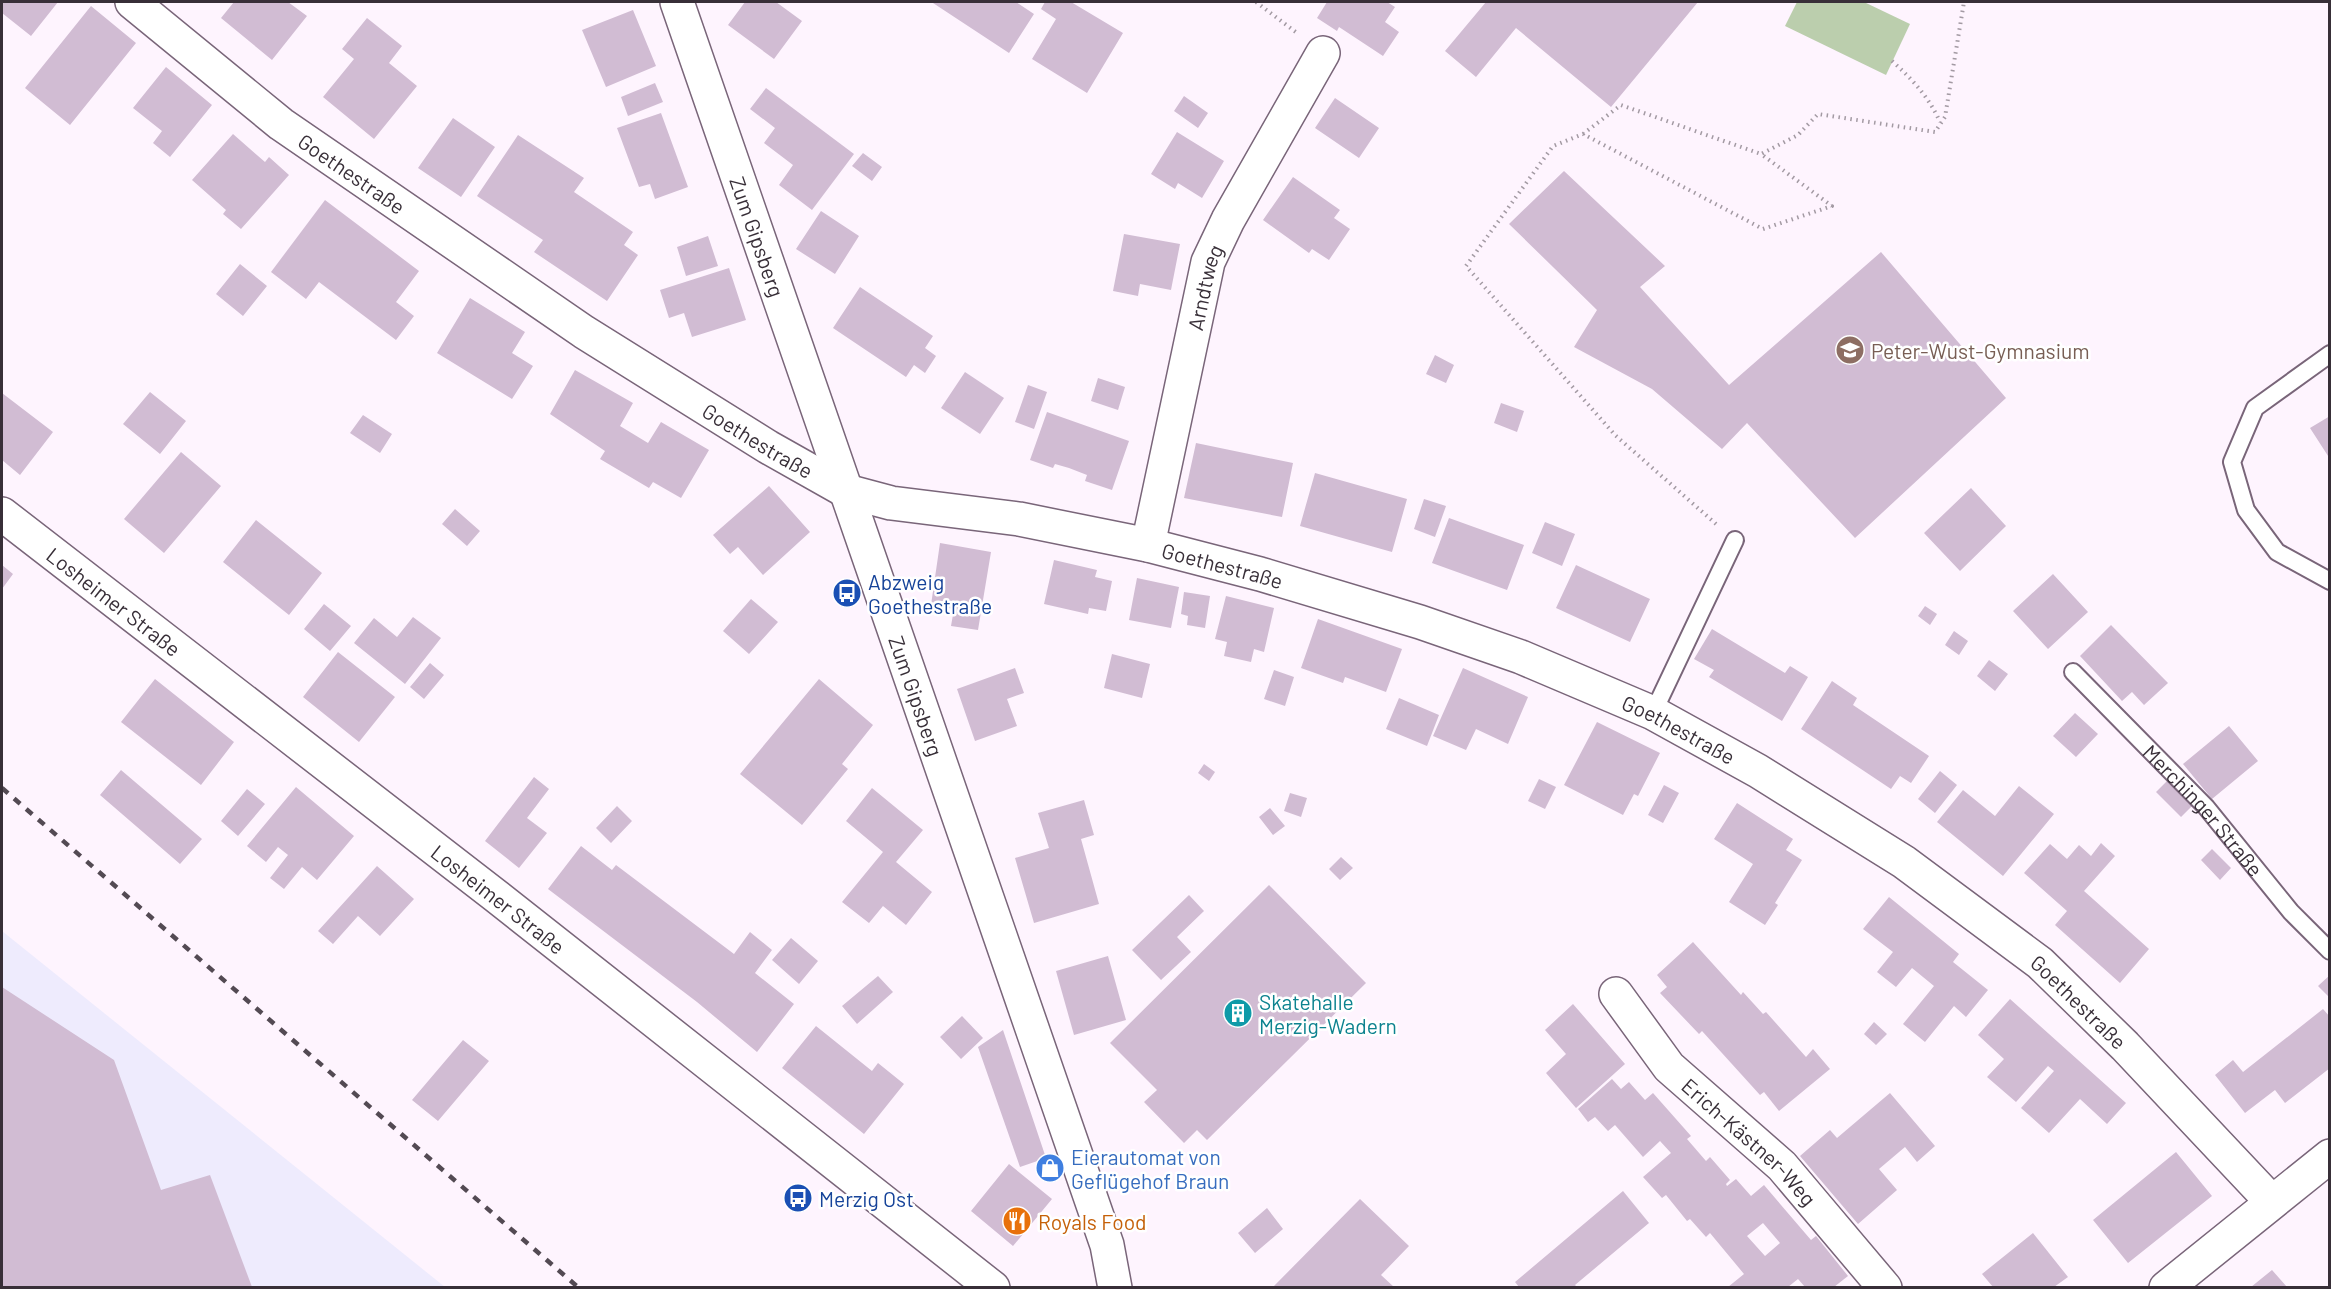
<svg xmlns="http://www.w3.org/2000/svg" width="2331" height="1289" font-family="Barlow,sans-serif">
  <style>
    .industrial { fill: #eeebfd }
    .garden { fill: #bbcead }
    .building { fill: #d1bcd3; fill-rule: evenodd }
    .lines { fill: none; stroke-linecap: round; stroke-linejoin: round }
    .lane-casing { stroke: #796579; stroke-width: 20 }
    .street-casing { stroke: #796579; stroke-width: 36 }
    .secondary-casing { stroke: #796579; stroke-width: 36 }
    .path { stroke: #a39aa3; stroke-width: 4; stroke-dasharray: 1.5 4.5; stroke-linecap: butt }
    .lane { stroke: #fff; stroke-width: 16 }
    .street { stroke: #fff; stroke-width: 33 }
    .secondary { stroke: #fff; stroke-width: 33 }
    .rail { stroke: #534a53; stroke-width: 4.5; stroke-dasharray: 8 8; stroke-linecap: butt }
    .labels { text-anchor: middle; dominant-baseline: central; stroke-width: 5; stroke-linejoin: round; paint-order: stroke }
    .street-label { font-size: 21px; fill: #382f38; stroke: #fff }
    .education-label { font-size: 21px; fill: #785e54; stroke: #fff; text-anchor: start }
    .transit-label { font-size: 21px; fill: #164399; stroke: #fff; text-anchor: start }
    .culture-label { font-size: 21px; fill: #0d838f; stroke: #fff; text-anchor: start }
    .shop-label { font-size: 21px; fill: #366cbe; stroke: #fff; text-anchor: start }
    .food-label { font-size: 21px; fill: #c56008; stroke: #fff; text-anchor: start }
  </style>
  <rect width="100%" height="100%" fill="#fef4fe"/>
  <!-- industrial -->
  <path class="industrial" d="M2,931l443,356h-443z"/>
  <!-- garden -->
  <path class="garden" d="M1797,2h67l46,22 -24,51 -101,-49z"/>
  <!-- building -->
  <path class="building" d="M2,2h56l-27,34 -29,-23z
    M234,2h54l19,14 -35,44 -51,-42z
    M745,2h31l26,19 -28,38 -46,-34z
    M934,2h82l18,12 -25,39 -76,-50z
    M1045,2h26l52,31 -36,60 -55,-34 24,-40 -15,-10z
    M1327,2h60l8,5 -10,15 14,10 -16,24 -44,-29 -2,4 -20,-13z
    M1486,2h212l-87,105 -95,-79 -40,49 -31,-26z
    M91,6l45,37 -66,82 -45,-37z
    M633,10l23,56 -50,21 -24,-57z
    M367,18l35,28 -13,17 28,23 -43,53 -51,-42 31,-38 -12,-10z
    M166,67l46,38 -42,52 -17,-14 9,-12 -29,-23z
    M655,83l8,19 -35,14 -7,-19z
    M766,88l88,66 -42,56 -33,-25 14,-20 -29,-22 11,-15 -25,-19z
    M1184,96l24,17 -10,15 -24,-17z
    M1335,98l44,30 -20,30 -44,-30z
    M661,113l27,74 -33,12 -5,-15 -11,3 -22,-59z
    M453,118l42,29 -34,50 -43,-29z
    M1177,132l47,29 -22,37 -24,-15 -3,6 -24,-15z
    M233,134l32,28 4,-5 20,18 -48,54 -18,-15 3,-4 -34,-30z
    M518,135l66,43 -10,14 59,40 -9,13 14,10 -31,46 -73,-49 9,-12 -66,-44z
    M863,153l19,14 -10,14 -20,-15z
    M1564,171l101,95 -25,21 89,98 152,-133 125,146 -151,140 -108,-115 -25,26 -70,-60 -78,-42 23,-37 -88,-86z
    M1293,177l47,33 -6,8 16,11 -21,31 -17,-11 -3,4 -46,-33z
    M325,200l94,71 -23,31 18,14 -18,24 -77,-58 -13,17 -35,-27z
    M821,211l38,25 -24,38 -39,-25z
    M1124,234l56,10 -9,46 -31,-6 -2,12 -25,-5z
    M708,236l10,30 -32,10 -9,-29z
    M240,264l27,22 -24,30 -27,-22z
    M729,268l17,52 -54,17 -8,-24 -15,5 -9,-28z
    M860,287l73,49 -8,12 11,8 -11,17 -11,-8 -8,12 -73,-49z
    M470,298l55,34 -13,21 21,13 -21,33 -75,-46z
    M1435,355l19,10 -8,18 -20,-9z
    M575,370l58,33 -13,23 28,17 13,-21 48,28 -28,48 -28,-16 -4,6 -49,-29 5,-8 -55,-37z
    M965,372l39,26 -24,36 -39,-26z
    M1098,378l27,9 -7,23 -27,-9z
    M1028,385l19,7 -13,37 -19,-7z
    M150,392l36,29 -26,33 -37,-30z
    M2,393l51,39 -33,43 -18,-15z
    M1501,403l23,8 -7,21 -23,-9z
    M1047,412l82,29 -17,49 -27,-9 2,-6 -18,-7 -14,-4 -2,4 -23,-8z
    M363,415l29,19 -12,19 -30,-20z
    M2330,416v43l-20,-31z
    M1196,443l97,20 -11,54 -98,-19z
    M181,452l40,34 -57,67 -40,-34z
    M1315,473l92,26 -15,53 -92,-26z
    M769,486l41,46 -47,43 -25,-28 -8,7 -17,-19z
    M1971,488l35,38 -46,45 -36,-38z
    M1424,499l22,7 -11,31 -21,-8z
    M455,509l25,22 -13,15 -25,-22z
    M1449,518l75,27 -17,45 -75,-27z
    M256,520l66,53 -33,42 -66,-53z
    M1545,522l30,12 -13,32 -30,-13z
    M940,543l51,9 -13,78 -27,-4 3,-17 -23,-4z
    M1054,560l43,10 -2,7 17,4 -6,30 -17,-3 -1,6 -44,-10z
    M2,565l11,9 -11,15z
    M1576,565l74,34 -20,43 -74,-34z
    M2053,574l35,38 -40,37 -35,-38z
    M1137,578l42,9 -8,41 -42,-8z
    M1184,592l26,4 -5,32 -18,-3 1,-9 -7,-2z
    M1226,596l48,12 -10,44 -10,-3 -3,13 -27,-6 3,-14 -12,-3z
    M751,599l27,23 -29,32 -26,-23z
    M324,604l27,22 -21,25 -26,-22z
    M1925,606l12,8 -7,11 -12,-9z
    M413,617l28,21 -36,46 -51,-41 20,-25 23,19z
    M1318,619l84,30 -16,43 -41,-15 -2,6 -42,-15z
    M2111,625l57,58 -24,22 -12,-13 -10,9 -42,-45z
    M1712,629l73,44 5,-7 18,11 -26,44 -73,-44 5,-7 -20,-11z
    M1954,631l14,10 -9,14 -14,-10z
    M338,652l57,45 -36,45 -56,-45z
    M1112,654l38,10 -8,34 -38,-10z
    M1989,660l19,14 -13,17 -18,-15z
    M430,663l14,12 -20,24 -14,-12z
    M1015,668l9,25 -17,6 10,27 -42,15 -18,-52z
    M1463,668l65,29 -20,47 -32,-15 -10,21 -33,-14z
    M1274,670l20,7 -9,29 -21,-7z
    M155,679l79,63 -33,43 -80,-63z
    M819,679l54,46 -31,39 6,5 -46,56 -62,-51z
    M1832,681l25,17 -4,7 76,51 -18,27 -11,-7 -9,13 -90,-60z
    M1399,698l40,17 -12,31 -41,-17z
    M2075,713l23,21 -22,23 -23,-21z
    M1597,722l63,31 -22,43 -4,-2 -11,21 -59,-30z
    M2229,726l29,35 -46,38 -29,-35z
    M1204,764l11,8 -6,9 -11,-8z
    M121,770l81,69 -22,25 -80,-69z
    M1940,771l17,14 -22,28 -17,-14z
    M534,777l15,12 -22,29 20,15 -28,35 -34,-27z
    M1539,779l17,8 -11,22 -17,-8z
    M2169,779l25,25 -13,13 -25,-25z
    M1664,785l15,8 -16,30 -15,-8z
    M2019,786l35,28 -51,62 -66,-54 26,-32 32,26z
    M296,787l58,49 -37,44 -15,-13 -18,22 -14,-11 18,-23 -10,-8 -12,15 -19,-16z
    M872,788l51,42 -27,32 36,30 -26,33 -23,-19 -14,17 -27,-21 41,-50 -37,-31z
    M247,789l18,15 -27,32 -17,-15z
    M1290,793l17,5 -6,19 -17,-6z
    M1084,800l10,35 -13,4 18,65 -65,19 -19,-65 34,-10 -11,-35z
    M1737,803l56,36 -7,11 16,10 -27,43 3,2 -13,20 -36,-23 24,-38 -39,-25z
    M617,806l15,15 -21,22 -15,-15z
    M1270,808l15,18 -12,9 -14,-18z
    M2101,843l14,13 -31,35 65,58 -29,34 -65,-58 12,-14 -43,-38 26,-29 17,15 12,-14 12,11z
    M581,846l31,24 4,-5 118,89 16,-22 22,18 -17,23 39,31 -37,48 -60,-50 -149,-113z
    M2212,849l19,19 -11,12 -19,-20z
    M1341,857l12,11 -13,12 -11,-11z
    M377,866l37,33 -34,37 -22,-20 -25,28 -15,-13z
    M1269,885l97,98 -159,157 -10,-10 -13,13 -40,-41 13,-12 -47,-47z
    M1189,895l15,16 -27,26 14,15 -30,28 -29,-30z
    M1889,897l70,57 -6,8 35,28 -22,27 -12,-11 -29,36 -22,-18 31,-38 -22,-18 -16,19 -19,-15 16,-20 -30,-23z
    M791,938l27,23 -19,23 -27,-24z
    M1693,942l48,53 2,-3 20,22 3,-2 40,45 7,-8 17,20 -51,42 -15,-19 -4,3 -58,-64 -3,3 -39,-41 7,-6 -10,-12z
    M1108,956l18,64 -52,15 -18,-64z
    M2330,975v23l-12,-12z
    M878,976l15,16 -36,32 -15,-18z
    M2,987l112,73 47,130 49,-15 42,112h-250z
    M2010,999l116,104 -19,21 -27,-25 -31,34 -28,-25 33,-37 -6,-5 -32,36 -29,-25 17,-18 -26,-24z
    M1573,1004l52,60 -49,44 -30,-35 20,-19 -21,-24z
    M2323,1009l7,8v51l-45,35 -10,-13 -30,23 -30,-38 18,-15 10,12z
    M962,1016l21,22 -22,21 -21,-22z
    M1874,1022l13,12 -11,11 -12,-11z
    M816,1026l56,45 6,-8 26,21 -40,50 -82,-66z
    M1003,1030l43,128 -26,9 -42,-120z
    M463,1040l26,21 -51,60 -26,-21z
    M1612,1079l9,10 8,-7 16,18 8,-7 38,43 -4,3 19,22 4,-4 20,23 -4,4 1,2 9,-7 15,17 13,-11 47,55 5,-4 32,40 -14,11h-29l-7,-8 -10,8h-60l16,-13 -34,-41 -4,4 -16,-18 -3,2 -21,-26 -4,3 -19,-21 28,-24 -11,-12 -17,16 -28,-32 -7,6 -13,-14 -7,5 -10,-13zM1763,1223l17,20 -15,13 -18,-20z
    M1890,1093l45,53 -18,16 -12,-15 -26,22 18,21 -39,34 -58,-68 30,-26 7,8z
    M2176,1152l36,44 -84,67 -35,-43z
    M1009,1164l43,35 -39,47 -42,-35z
    M1623,1191l26,32 -74,62 2,2h-58l-4,-5z
    M1360,1199l49,47 -28,29 13,12h-121z
    M1267,1208l16,21 -28,24 -17,-20z
    M2033,1233l35,44 -14,10h-61l-11,-13z
    M2272,1270l15,17h-36z"/>
  <g class="lines">
    <!-- lane casing -->
    <g class="lane-casing">
      <g id="lane">
        <path d="M2330,354l-75,54 -23,54 14,48 31,42 53,29"/>
        <path id="s1" d="M2073,672l133,135 85,105 39,39"/>
        <path d="M1653,713l82,-173"/>
      </g>
    </g>
    <!-- street casing -->
    <g class="street-casing">
      <g id="street">
        <path id="s2" d="M132,2l149,122 303,208 184,115 78,44 45,12 128,16 129,26 112,29 160,48 101,35 132,56 105,58 146,91 136,101 85,83 147,156"/>
        <path id="s3" d="M677,2l430,1243 8,43"/>
        <path id="s4" d="M1148,545l60,-283 20,-42 95,-167"/>
        <path id="s5" d="M1616,994l53,73 113,99 103,122"/>
      </g>
    </g>
    <!-- secondary casing -->
    <g class="secondary-casing">
      <g id="secondary">
        <path id="s6" d="M2,514l494,382 497,392"/>
        <path d="M2166,1288l164,-132"/>
      </g>
    </g>
    <!-- path -->
    <path class="path" d="M1256,2l41,31
      M1892,61c20,18 37,36 48,61
      M1583,134l38,-29 140,49
      M1716,524l-101,-89 -149,-169 87,-120 30,-12 180,95 69,-23 -71,-52 37,-19 20,-21 117,18 10,-15 19,-115"/>
    <!-- lane -->
    <use href="#lane" class="lane"/>
    <!-- street -->
    <use href="#street" class="street"/>
    <!-- secondary -->
    <use href="#secondary" class="secondary"/>
    <!-- rail -->
    <path class="rail" d="M2,788l577,500"/>
  </g>
  <!-- icons -->
  <defs>
    <g id="school-disc" transform="scale(1.5)"><circle r="9.5" fill="#8d6e63" stroke="#fff"/><path d="M0-5L7-2L0 1L-7-2ZM-4 1L0 2.5L4 1V4Q0 6-4 4Z" fill="#fff"/></g>
    <g id="bus-disc" transform="scale(1.5)"><circle r="9.5" fill="#1a4fb4" stroke="#fff"/><path d="M-5-6H5V4H4V6H2V4H-2V6H-4V4H-5ZM-3.5-4V0h7V-4ZM-3.5 1.2v1.5H-2V1.2ZM2 1.2v1.5H3.5V1.2Z" fill="#fff"/></g>
    <g id="building-disc" transform="scale(1.5)"><circle r="9.5" fill="#0f9aa8" stroke="#fff"/><path d="M-4-6H4V6H1V3H-1V6H-4ZM-2.5-4.3h1.7v1.8h-1.7ZM.8-4.3h1.7v1.8H.8ZM-2.5-1h1.7V.8h-1.7ZM.8-1h1.7V.8H.8Z" fill="#fff"/></g>
    <g id="shop-disc" transform="scale(1.5)"><circle r="9.5" fill="#3f7fe0" stroke="#fff"/><path d="M-5-2.5h2.3a2.7 3.5 0 0 1 5.4 0H5L5.5 6h-11ZM-1.5-2.5h3a1.5 2.3 0 0 0-3 0Z" fill="#fff"/></g>
    <g id="restaurant-disc" transform="scale(1.5)"><circle r="9.5" fill="#e8710a" stroke="#fff"/><path d="M-5-6h1v4h1v-4h1v4h1v-4h1v5L-1.5 .5V6h-2V.5L-5-1ZM5-6V6H3V1.5H1.5Q1.5-4 5-6Z" fill="#fff"/></g>
  </defs>
  <g fill-rule="evenodd">
    <use href="#school-disc" x="1850" y="350"/>
    <use href="#bus-disc" x="847" y="593"/>
    <use href="#building-disc" x="1238" y="1013"/>
    <use href="#shop-disc" x="1050" y="1168"/>
    <use href="#bus-disc" x="798" y="1198"/>
    <use href="#restaurant-disc" x="1017" y="1221"/>
  </g>
  <g class="labels">
    <!-- street labels -->
    <g class="street-label">
      <text stroke="none"><textPath href="#s2" startOffset="279">Goethestraße</textPath></text>
      <text stroke="none"><textPath href="#s3" startOffset="248">Zum Gipsberg</textPath></text>
      <text stroke="none"><textPath href="#s4" startOffset="264">Arndtweg</textPath></text>
      <text stroke="none"><textPath href="#s2" startOffset="765">Goethestraße</textPath></text>
      <text stroke="none"><textPath href="#s2" startOffset="1251">Goethestraße</textPath></text>
      <text stroke="none"><textPath href="#s6" startOffset="142">Losheimer Straße</textPath></text>
      <text stroke="none"><textPath href="#s3" startOffset="734">Zum Gipsberg</textPath></text>
      <text stroke="none"><textPath href="#s2" startOffset="1737">Goethestraße</textPath></text>
      <text stroke="none"><textPath href="#s1" startOffset="190">Merchinger Straße</textPath></text>
      <text stroke="none"><textPath href="#s6" startOffset="628">Losheimer Straße</textPath></text>
      <text stroke="none"><textPath href="#s2" startOffset="2223">Goethestraße</textPath></text>
      <text stroke="none"><textPath href="#s5" startOffset="200">Erich-Kästner-Weg</textPath></text>
    </g>
    <!-- education labels -->
    <g class="education-label">
      <text x="1871" y="350">Peter-Wust-Gymnasium</text>
    </g>
    <!-- transit labels -->
    <g class="transit-label">
      <text x="868" y="581">Abzweig<tspan x="868" dy="24">Goethestraße</tspan></text>
      <text x="819" y="1198">Merzig Ost</text>
    </g>
    <!-- culture labels -->
    <g class="culture-label">
      <text x="1259" y="1001">Skatehalle<tspan x="1259" dy="24">Merzig-Wadern</tspan></text>
    </g>
    <!-- shop labels -->
    <g class="shop-label">
      <text x="1071" y="1156">Eierautomat von<tspan x="1071" dy="24">Geflügehof Braun</tspan></text>
    </g>
    <!-- food labels -->
    <g class="food-label">
      <text x="1038" y="1221">Royals Food</text>
    </g>
  </g>
  <!-- border -->
  <rect width="2331" height="1289" fill="none" stroke="#382f38" stroke-width="6"/>
</svg>
